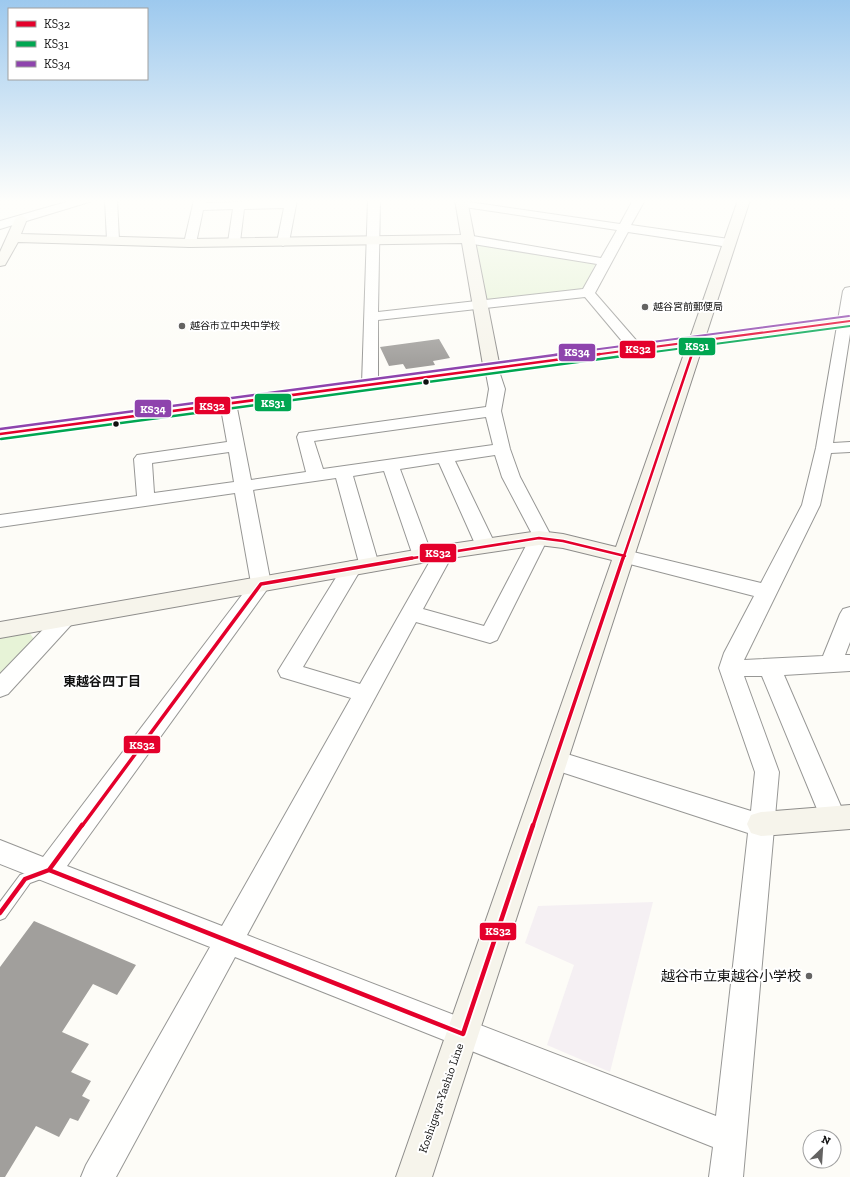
<svg xmlns="http://www.w3.org/2000/svg" width="850" height="1177" font-family="'Zilla Slab','Noto Sans JP',serif">
  <style>
    .industrial { fill: #f5f0f3 }
    .green { fill: #e7f3d7 }
    .building { fill: #a19f9c }
    .lines { fill: none; stroke-linecap: round; stroke-linejoin: round }
    .lane-casing { stroke: #979795; stroke-width: 2 }
    .street-casing { stroke: #979795; stroke-width: 2 }
    .secondary-casing { stroke: #8e8d8b; stroke-width: 2 }
    .lane { fill: #fffffe; fill-rule: evenodd }
    .street { fill: #fffffe; fill-rule: evenodd }
    .secondary { fill: #f6f4eb; fill-rule: evenodd }
    .bus-1-far3-casing { stroke: #fff; stroke-width: 4 }
    .bus-1-far2-casing { stroke: #fff; stroke-width: 5 }
    .bus-1-far1-casing { stroke: #fff; stroke-width: 6 }
    .bus-1-casing { stroke: #fff; stroke-width: 8 }
    .bus-2-far1-casing { stroke: #fff; stroke-width: 4 }
    .bus-2-casing { stroke: #fff; stroke-width: 5 }
    .bus-3-far1-casing { stroke: #fff; stroke-width: 4 }
    .bus-3-casing { stroke: #fff; stroke-width: 5 }
    .bus-1-far3 { stroke: #e4002b; stroke-width: 2 }
    .bus-1-far2 { stroke: #e4002b; stroke-width: 2.5 }
    .bus-1-far1 { stroke: #e4002b; stroke-width: 3.5 }
    .bus-1 { stroke: #e4002b; stroke-width: 4.5 }
    .bus-2-far1 { stroke: #00a651; stroke-width: 2 }
    .bus-2 { stroke: #00a651; stroke-width: 2.5 }
    .bus-3-far1 { stroke: #8e44ad; stroke-width: 2 }
    .bus-3 { stroke: #8e44ad; stroke-width: 2.5 }
    .poi-dot { fill: #646362; stroke: #fff; stroke-width: 1.5 }
    .bus-dot { fill: #111; stroke: #fff; stroke-width: 1.5 }
    .labels { text-anchor: middle; dominant-baseline: central; stroke-width: 4; stroke-linejoin: round; paint-order: stroke }
    .far-poi-label { font-size: 10px; fill: #111; stroke: #fff; text-anchor: start }
    .street-label { font-size: 12px; fill: #111; stroke: #fff }
    .neighbourhood-label { font-size: 13px; font-weight: bold; fill: #111; stroke: #fff }
    .near-poi-label { font-size: 14px; fill: #111; stroke: #fff; text-anchor: end }
    .line-badge { stroke: #fff; stroke-width: 1.5 }
    .badge-label { font-size: 11px; text-anchor: middle; font-weight: bold; fill: #fff }
  </style>
  <rect width="100%" height="100%" fill="#fdfcf7"/>
  <!-- industrial -->
  <path class="industrial" d="M653,902l-43,170 -63,-27 27,-80 -49,-22 13,-37z"/>
  <!-- green -->
  <path class="green" d="M472,242l124,21 -13,27 -99,10z
    M29,632l7,10 -36,38v-43z"/>
  <!-- building -->
  <path class="building" d="M439,339l11,19 -17,3 2,4 -29,4 -3,-5 -14,2 -9,-19z
    M34,921l102,44 -19,30 -24,-11 -31,48 27,12 -18,28 20,9 -9,15 8,4 -12,21 -8,-3 -11,19 -23,-11 -31,51h-5v-210z"/>
  <g class="lines">
    <!-- lane casing -->
    <g class="lane-casing">
      <path id="lane" d="M44,866l5,2 2,4 -2,4 -19,7 -25,35 -5,2v-18l20,-27z"/>
    </g>
    <!-- street casing -->
    <g class="street-casing">
      <path id="street" d="M73,200h18l-2,2 -89,27v-8z
        M105,200h12l2,40 -6,4 -6,-4z
        M194,200h12l-1,3 92,-3 -8,42 -6,4 -6,-4 7,-34 -40,1 -4,33 -6,4 -6,-4 5,-33 -30,1 -7,33 -6,4 -4,-1 -2,-3z
        M368,200h12l-2,112 205,-23 14,-25 -130,-21 -6,-4 6,-4 134,23 16,-28 -159,-24 -2,-2 6,-3 158,23 13,-24h12l-14,25 98,14 6,4 -6,4 -101,-15 -33,61 47,54 2,3 -2,3h-10l-47,-56 -207,23v64l-3,3h-10l-3,-3z
        M850,287v47l-17,109 17,-1v10l-19,1 -11,52 -76,155 79,-4 17,-42 3,-5 7,-2v35l-5,13h5v16l-66,4 62,143 -4,8 -9,3 -9,-3 -62,-150h-18l35,96 -36,405h-34l4,-30 -478,-190 -119,220h-35l5,-12 124,-218 -210,-83v-24l43,17 208,-274 -16,-90 -235,34v-12l137,-19 -3,-37 3,-4 90,-13 -7,-39 2,-3h12l2,3 15,77 55,-8 -9,-35 2,-4 187,-26 3,-18 -4,-21 2,-3h10l8,24 -4,22 9,38 10,28 29,55 -1,6 -51,102 -7,3 -74,-21 -169,313 469,181 32,-283 -202,-66 -4,-7 4,-7 8,-3 197,61 4,-39 -36,-104 5,-15 30,-57 -136,-35 -3,-5 3,-5 7,-1 136,33 41,-78 14,-57 27,-157 2,-3zM486,417l7,28 -170,24 -9,-28zM229,452l5,30 -80,11 -2,-30zM495,455l7,22 29,55 -1,6 -46,88 -61,-17 31,-57 -3,-5 -7,-1 -7,1 -5,8 -32,-86 39,-6 37,83 3,4 7,2 7,-2 3,-4 -41,-85zM384,471l29,85 3,5 7,1 7,-1 -70,123 -57,-17 58,-98 8,3 7,-2 3,-5 -26,-89zM336,478l23,85 -7,-2 -7,2 -67,108 3,6 70,21 -129,228 -155,-60 204,-282 -18,-94z
        M64,613l7,2 3,5 -3,5 -63,69 -8,3v-23l57,-59z"/>
    </g>
    <!-- secondary casing -->
    <g class="secondary-casing">
      <path id="secondary" d="M455,200h12l32,163 191,-25 48,-138h12l-44,135 144,-19v10l-147,19 -271,832h-36l216,-617 -49,-12 -24,-3 -95,14 -444,79v-16l444,-77 95,-14 24,3 53,13 70,-199 -686,91v-10l483,-64 -21,-122 -272,4 -172,-5 -13,23 -5,1v-14l15,-33 6,-4 6,4 -6,15 169,5 271,-4z
        M850,805v24l-89,7 -10,-3 -4,-9 4,-9 10,-3z"/>
    </g>
    <!-- lane -->
    <use href="#lane" class="lane"/>
    <!-- street -->
    <use href="#street" class="street"/>
    <!-- secondary -->
    <use href="#secondary" class="secondary"/>
    <!-- bus-1-far3 casing -->
    <g class="bus-1-far3-casing">
      <path id="bus-1-far3" d="M593,355l257,-34
        M692,355l4,-13"/>
    </g>
    <!-- bus-1-far2 casing -->
    <g class="bus-1-far2-casing">
      <path id="bus-1-far2" d="M0,434l600,-80
        M407,559l132,-21 24,3 62,15
        M623,559l69,-205"/>
    </g>
    <!-- bus-1-far1 casing -->
    <g class="bus-1-far1-casing">
      <path id="bus-1-far1" d="M82,826l179,-242 151,-26
        M533,826l90,-268"/>
    </g>
    <!-- bus-1 casing -->
    <g class="bus-1-casing">
      <path id="bus-1" d="M20,886l5,-7 24,-9 33,-45
        M0,913l25,-34 24,-9 414,164 70,-209"/>
    </g>
    <!-- bus-2-far1 casing -->
    <g class="bus-2-far1-casing">
      <path id="bus-2-far1" d="M631,355l219,-29"/>
    </g>
    <!-- bus-2 casing -->
    <g class="bus-2-casing">
      <path id="bus-2" d="M1,439l637,-85"/>
    </g>
    <!-- bus-3-far1 casing -->
    <g class="bus-3-far1-casing">
      <path id="bus-3-far1" d="M554,355l295,-39"/>
    </g>
    <!-- bus-3 casing -->
    <g class="bus-3-casing">
      <path id="bus-3" d="M0,429l562,-75"/>
    </g>
    <!-- bus-1-far3 -->
    <use href="#bus-1-far3" class="bus-1-far3"/>
    <!-- bus-1-far2 -->
    <use href="#bus-1-far2" class="bus-1-far2"/>
    <!-- bus-1-far1 -->
    <use href="#bus-1-far1" class="bus-1-far1"/>
    <!-- bus-1 -->
    <use href="#bus-1" class="bus-1"/>
    <!-- bus-2-far1 -->
    <use href="#bus-2-far1" class="bus-2-far1"/>
    <!-- bus-2 -->
    <use href="#bus-2" class="bus-2"/>
    <!-- bus-3-far1 -->
    <use href="#bus-3-far1" class="bus-3-far1"/>
    <!-- bus-3 -->
    <use href="#bus-3" class="bus-3"/>
  </g>
  <!-- sky -->
  <linearGradient id="sky" x2="0" y2="1"><stop stop-color="#9dc9ee"/><stop offset="0.55" stop-color="#fefefb"/><stop offset="1" stop-color="#fefefb" stop-opacity="0"/></linearGradient>
  <rect width="850" height="365" fill="url(#sky)"/>
  <!-- markers -->
  <g class="poi-dot">
    <circle cx="645" cy="307" r="4"/>
    <circle cx="182" cy="326" r="4"/>
    <circle cx="809" cy="976" r="4"/>
  </g>
  <g class="bus-dot">
    <circle cx="426" cy="382" r="3.5"/>
    <circle cx="116" cy="424" r="3.5"/>
  </g>
  <g class="labels">
    <!-- far-poi labels -->
    <g class="far-poi-label">
      <text x="653" y="307">越谷宮前郵便局</text>
      <text x="190" y="326">越谷市立中央中学校</text>
    </g>
    <!-- street labels -->
    <g class="street-label">
      <text transform="translate(441 1098) rotate(-71)">Koshigaya-Yashio Line</text>
    </g>
    <!-- neighbourhood labels -->
    <g class="neighbourhood-label">
      <text x="102" y="681">東越谷四丁目</text>
    </g>
    <!-- near-poi labels -->
    <g class="near-poi-label">
      <text x="801" y="976">越谷市立東越谷小学校</text>
    </g>
  </g>
  <g class="line-badge">
    <rect x="678" y="337" width="38" height="19" rx="4" fill="#00a651"/>
    <rect x="619" y="340" width="37" height="19" rx="4" fill="#e4002b"/>
    <rect x="558" y="343" width="38" height="19" rx="4" fill="#8e44ad"/>
    <rect x="254" y="393" width="38" height="19" rx="4" fill="#00a651"/>
    <rect x="194" y="396" width="37" height="19" rx="4" fill="#e4002b"/>
    <rect x="134" y="399" width="38" height="19" rx="4" fill="#8e44ad"/>
    <rect x="419" y="543" width="38" height="20" rx="4" fill="#e4002b"/>
    <rect x="123" y="735" width="38" height="19" rx="4" fill="#e4002b"/>
    <rect x="479" y="922" width="38" height="19" rx="4" fill="#e4002b"/>
  </g>
  <g class="badge-label">
    <text x="697" y="350">KS31</text>
    <text x="638" y="353">KS32</text>
    <text x="577" y="356">KS34</text>
    <text x="273" y="407">KS31</text>
    <text x="212" y="410">KS32</text>
    <text x="153" y="413">KS34</text>
    <text x="438" y="557">KS32</text>
    <text x="142" y="749">KS32</text>
    <text x="498" y="935">KS32</text>
  </g>
  <!-- legend -->
  <rect x="8" y="8" width="140" height="72" fill="#ffffff" stroke="#a0a0a0"/>
  <rect x="16" y="21" width="20" height="6" fill="#e4002b" stroke="#a0a0a0"/>
  <text x="44" y="28" font-size="12" fill="#111111">KS32</text>
  <rect x="16" y="41" width="20" height="6" fill="#00a651" stroke="#a0a0a0"/>
  <text x="44" y="48" font-size="12" fill="#111111">KS31</text>
  <rect x="16" y="61" width="20" height="6" fill="#8e44ad" stroke="#a0a0a0"/>
  <text x="44" y="68" font-size="12" fill="#111111">KS34</text>
  <!-- north arrow -->
  <g transform="translate(822 1149) rotate(25)"><circle r="19" fill="#ffffff" stroke="#a0a0a0"/>
  <path d="M0-3L7 15L0 10L-7 15Z" fill="#646362"/>
  <text y="-6" font-size="11" font-weight="bold" text-anchor="middle" fill="#111111">N</text>
  </g>
</svg>
